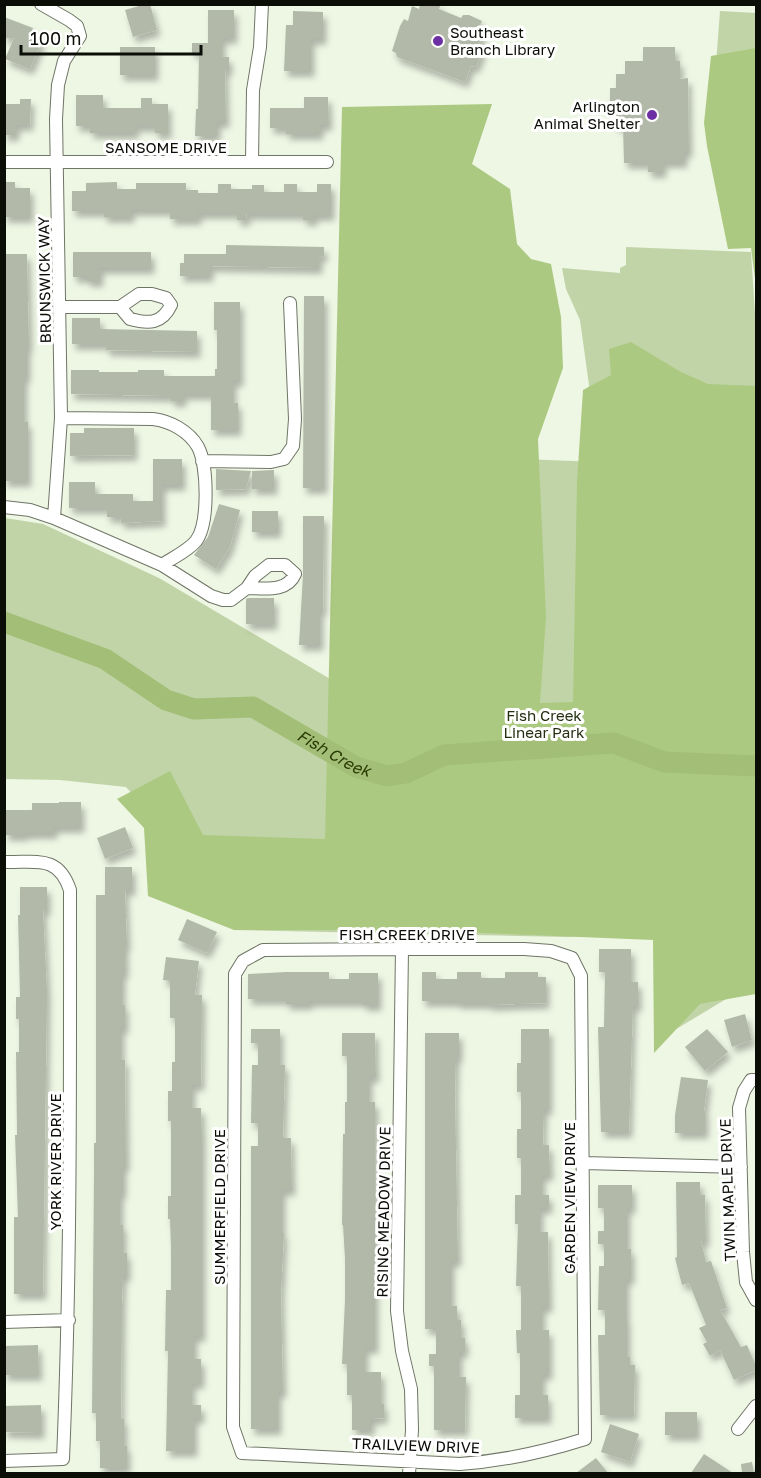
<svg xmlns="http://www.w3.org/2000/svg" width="761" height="1478" font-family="'Golos Text',sans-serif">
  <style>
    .green { fill: #c1d4a7 }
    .forest { fill: #acc981 }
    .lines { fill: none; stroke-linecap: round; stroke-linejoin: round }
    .river { stroke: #a2be77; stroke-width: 21 }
    .building { fill: #b2b9a9; filter: url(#shadow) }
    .minor-casing { stroke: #6f7566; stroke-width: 14 }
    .minor { stroke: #fff; stroke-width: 12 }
    .poi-dot { fill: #6d2fa4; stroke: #fff; stroke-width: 2 }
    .labels { text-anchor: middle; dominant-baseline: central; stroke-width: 6; stroke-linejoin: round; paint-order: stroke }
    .poi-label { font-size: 15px; fill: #0b0d07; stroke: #fff; text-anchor: start }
    .street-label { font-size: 15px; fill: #0b0d07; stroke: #fff }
    .park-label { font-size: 15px; fill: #242f11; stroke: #fff }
    .water-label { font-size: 16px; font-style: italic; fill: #2a3b04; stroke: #fff }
  </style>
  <defs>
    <filter id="shadow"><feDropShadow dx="3.5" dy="6" stdDeviation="3" flood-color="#0004"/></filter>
  </defs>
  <rect width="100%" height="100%" fill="#eef6e4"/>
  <!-- green -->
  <path class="green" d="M720,11l36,2v215l-44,-110z
    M626,247l125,5 5,77v126l-174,1 7,-71 -9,-65 -14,-31 -4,-21 58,5v-5l6,-3z
    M469,457l287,11v513l-78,47 5,-93 -118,2 -331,-7 -74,-106 -34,-37 -66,-7 -55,-1v-261l38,6 116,54 178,105z"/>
  <!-- forest -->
  <path class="forest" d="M756,48v238l-5,-38 -23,1 -21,-103 -3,-23 7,-67z
    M492,104l-20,60 38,25 7,55 14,15 20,5 10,53 2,51 -25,71 8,178 -6,86 33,-1 4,-220 6,-92 28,-15 -2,-26 22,-7 50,30 27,12 48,2v608l-56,10 -46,49 -1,-113 -241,-10h-178l-86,-34 -4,-68 -27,-29 53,-28 33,64 122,4 17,-732z"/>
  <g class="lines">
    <!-- river -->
    <path class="river" id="s1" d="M4,622l101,37 61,41 28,9 59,-2 103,60 31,9 19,-3 38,-18 170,-12 50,19 92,4"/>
  </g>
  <!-- building -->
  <path class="building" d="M146,4h4l7,26 -24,7 -8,-27z
    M420,4h21l-2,5 22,9 2,-3h6l13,6 -4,10 5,2 -5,14 4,2 -1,6 -5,12 -5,-1 -6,16 -68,-25 -1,-4 -4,-2 8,-25 4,-7 4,2 4,-15 7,3z
    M208,10h26v28h-12v19h7v13h-4l1,52h-9v14h-22l1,-27h2l1,-56h-7v-10h16z
    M293,11l30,1v27h-12v32h-27l2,-46h7z
    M4,17l29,11 -3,8 12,5 -12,28 -25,-10 9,-21h-10z
    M120,47h35v28h-35z
    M643,47h32v14h5v18l8,-1 1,74h-5v10h-21v10h-15v-9h-24l-1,-37h-8v-21h-5v-17h6v-14h9v-13h18z
    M76,95h27v13h38v-10h11v6h16v29h-13v-7h-20v7h-45v-7h-14z
    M304,97h24l1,28h-9v9h-34v-6h-16v-20h34z
    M20,99h11l-1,26h-14v10h-12v-31h16z
    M4,182h11v6h15v29h-26z
    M117,182v7h19v-6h50v7h12v3h20v-9h13v5h21v-4h12v7h20v-8h13v8h20v-8h14v31h-17v5h-11v-6h-57l1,6h-10v-7h-39v6h-28v-9h-39v7h-27v-6h-32v-20h14v-8z
    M226,245l98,2v9h-5v12l-109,-2v10h-30v-13h4v-9h42z
    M73,252h78v16h-51v13h-13v-4h-14z
    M4,254h23l2,93h-2v30h-3v45h4v59h-24l2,-172h-2z
    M304,296h20v192h-21z
    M214,302h26v79h-7v22h5v27h-27v-36h-28v7h-12v-5l-100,-2v-24h28v2h39v-2h26v6h51v-7h2v-39h-3z
    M72,318h28v11l97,2v21l-91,-2v-6h-34z
    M84,428h50v27l-64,1v-23h14z
    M153,459h29v26h-20v36l-41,2 -1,-6h-13v-9h-38v-26h26v12h38v7h20z
    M216,469l35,2 -5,18 -30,1z
    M274,470v19h-22v-18z
    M219,504l21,6 -10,37 -14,22 -22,-14 14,-18z
    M252,511h26v21h-26z
    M303,516h21l-1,94h-3v35h-21l4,-71z
    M248,598h26v26h-28v-25z
    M59,802h22v25h-27v6h-29v2h-20v-25h27v-7h27z
    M125,827l8,21 -28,11 -8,-21z
    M105,867h27v23h-7l2,55h-2v28h-3v32h3v23h-4v32h4l1,106h-3v27h-3v32h3v28h4v23h-4l-1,27 -1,116h3v27h3v22h-27v-27h-4v-28h-4l2,-242v-28h2v-248h9z
    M20,887h27v23h-4l4,82 -4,302h-29v-77h4l-3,-82h2l-1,-83h3v-33h-3v-22h4l-2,-82h2z
    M187,919l30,13 -10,21 -29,-13z
    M599,949h32v33h7v24h-5l-4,126h-28l-3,-105h6l1,-55h-6z
    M166,957l33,4 -4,34h7l-1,90h-9v23h9l1,28v200h-8v23h7v24h-9v22h9v13h-7v33h-28l2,-100h-3l1,-61h5v-41l-1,-30h-2v-23h3v-75h-3v-30h4v-29h3v-44h-5v-37l-7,-1z
    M286,972h43v7h20v-6h29v32h-15v-4h-54v3h-23v-5h-38v-25z
    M422,972h14v7h21v-7h24v6h24v-6h33v5h8v26l-57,2v-2h-32v-2h-35z
    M745,1014l7,26 -20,7 -8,-27z
    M251,1029h29v36h5l-2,73h8l1,52h-10v43h2l-3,61 2,98h-5v37h-27v-283h7v-23h-7l1,-58h6v-22h-7z
    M521,1029h28v80h-5l-1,36h6l1,30h-8v20h7v13h-9v24h8l1,75h-7v23h7v44h-7v21h6v23h-33v-23h5v-42h-3l-1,-23h5v-44h-5l2,-62h-3v-29h6v-37h-4v-29h4v-37h-4v-29h4z
    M707,1029l21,23 -23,19 -20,-24z
    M342,1033h33l1,44h-7v25h6v246h-10v24h16v32h3v14l-13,1v11h-19v-35h-5v-31h-5l3,-64v-41l-2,-34h-1l1,-91h2v-32h2v-46h-5z
    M425,1033h34v24h-3l-1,36 3,168h-7v45h6v14h4v18h4v14h-6v25h7l-1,53h-31v-64h-5v-12h7v-25h-11z
    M681,1077l27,3 -4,31h1v22h-30v-18z
    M676,1182h24v13h5l1,46h-5l5,21 5,-1 16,47 -7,2 21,37 6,-2 9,21v4l-22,10 -14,-30 -10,6 -7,-12 4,-2 -8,-14 7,-3 -17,-42 -7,2 -7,-27 2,-1z
    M598,1185h34v23h-5v41h4v30h-5v40h1v38h3v8h5l-1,50h-34l-2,-80h7v-25h-7l1,-44h5v-22h-6v-13h6v-23h-6z
    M38,1345l1,30h-35v-29z
    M41,1405v28l-37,-1v-26z
    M665,1412h32v23h-32z
    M610,1424l29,10 -9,28 -29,-10z
    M704,1454l29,19h-42z
    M596,1458l12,15h-32z
    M752,1462l2,11h-12l-1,-9z"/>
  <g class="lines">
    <!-- minor casing -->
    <g class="minor-casing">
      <path id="minor" d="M41,4l28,16 8,6 3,10 -16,25 -6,24 -2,34 5,299 -7,100
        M252,161l1,-71 7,-43 2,-43
        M4,162h323
        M139,294h13l14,4 5,7c-9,19 -22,19 -41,14l-10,-12z
        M60,307h60
        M61,418l92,1c17,2 36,12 45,28 10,19 11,77 -2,94 -8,10 -24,17 -34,24
        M202,461l69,1 13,-3 9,-13 2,-27 -5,-116
        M4,507l26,3 24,8 108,47 49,31 12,4h8l16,-12
        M269,565h16l10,9c-8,19 -32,14 -48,14l8,-12z
        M4,862c32,1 54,-8 66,28 0,190 1,379 -7,569l-59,2
        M402,949h122l27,2 21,7 9,18 4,463c-41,13 -82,22 -125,25l-218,-11 -9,-26 2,-453 8,-13 20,-11z
        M402,949l-5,362 5,40 9,38 1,41 -3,44
        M756,1080h-5l-7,11 -5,17 4,144 3,30 10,18
        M583,1163l158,4
        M4,1322l65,-2
        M738,1429l18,-23"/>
    </g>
    <!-- minor -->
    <use href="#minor" class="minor"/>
  </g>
  <!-- markers -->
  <g class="poi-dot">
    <circle cx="438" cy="41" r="6"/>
    <circle cx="652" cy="115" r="6"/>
  </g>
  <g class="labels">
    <!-- poi labels -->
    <g class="poi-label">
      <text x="450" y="32">Southeast<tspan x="450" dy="17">Branch Library</tspan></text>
      <text x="640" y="106" text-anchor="end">Arlington<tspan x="640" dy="17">Animal Shelter</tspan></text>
    </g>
    <!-- street labels -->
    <g class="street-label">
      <text x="166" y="147">SANSOME DRIVE</text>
      <text transform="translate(44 280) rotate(-91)">BRUNSWICK WAY</text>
      <text x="407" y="934">FISH CREEK DRIVE</text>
      <text transform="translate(55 1162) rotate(-90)">YORK RIVER DRIVE</text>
      <text transform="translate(727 1190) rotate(-92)">TWIN MAPLE DRIVE</text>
      <text transform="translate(569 1198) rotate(-90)">GARDEN VIEW DRIVE</text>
      <text transform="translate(219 1207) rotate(-90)">SUMMERFIELD DRIVE</text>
      <text transform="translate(383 1212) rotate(-89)">RISING MEADOW DRIVE</text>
      <text transform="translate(416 1445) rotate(2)">TRAILVIEW DRIVE</text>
    </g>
    <!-- park labels -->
    <g class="park-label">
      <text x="544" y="715">Fish Creek<tspan x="544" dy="17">Linear Park</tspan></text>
    </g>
    <!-- water labels -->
    <g class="water-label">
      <text stroke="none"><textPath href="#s1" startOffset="363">Fish Creek</textPath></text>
    </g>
  </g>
  <!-- border -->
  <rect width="761" height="1478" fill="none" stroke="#0b0d07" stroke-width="12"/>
  <!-- scale -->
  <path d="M21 45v9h180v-9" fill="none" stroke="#0b0d07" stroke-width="3"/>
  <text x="30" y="45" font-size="18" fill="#0b0d07" stroke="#ffffff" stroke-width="4.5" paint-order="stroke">100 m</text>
</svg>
